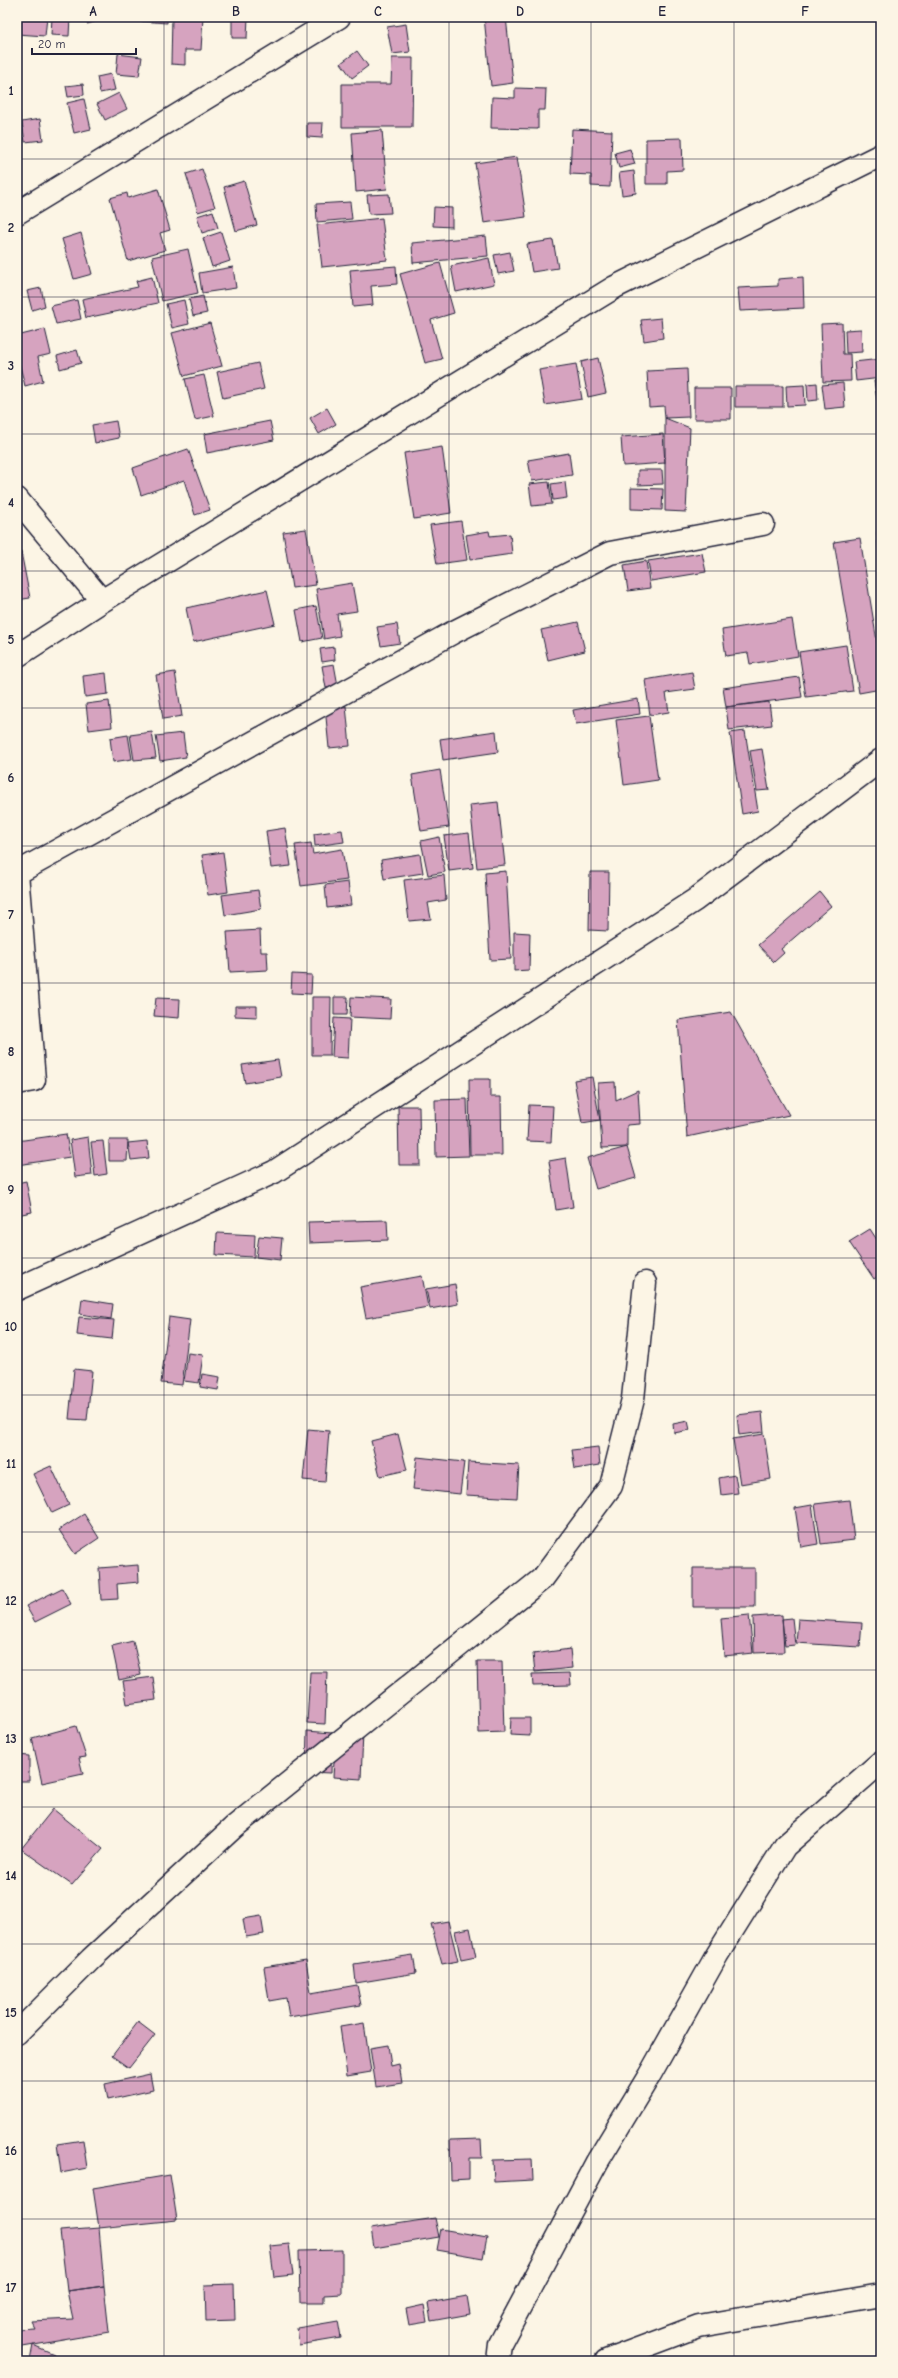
<svg xmlns="http://www.w3.org/2000/svg" width="898" height="2378" font-family="'Comic Neue',sans-serif">
  <style>
    .building { fill: #d6a3bf; stroke: #22223b }
    .lines { fill: none; stroke-linecap: round; stroke-linejoin: round }
    .minor-casing { stroke: #22223b; stroke-width: 25 }
    .minor { stroke: #fcf5e5; stroke-width: 22 }
    .grid { fill: none; stroke: #22223b; stroke-width: 1; stroke-opacity: 0.55 }
    .neatline { fill: none; stroke: #22223b; stroke-width: 1.5 }
    .grid-label { font-size: 13px; text-anchor: middle; font-weight: bold; fill: #22223b }
  </style>
  <rect width="100%" height="100%" fill="#fcf5e5"/>
  <filter id="ink" filterUnits="userSpaceOnUse"><feTurbulence type="fractalNoise" baseFrequency=".025" numOctaves="2"/><feDisplacementMap in="SourceGraphic" scale="8" xChannelSelector="R" yChannelSelector="G"/><feConvolveMatrix kernelMatrix="1 2 1 2 8 2 1 2 1" color-interpolation-filters="sRGB"/></filter>
  <g filter="url(#ink)">
    <!-- building -->
    <path class="building" d="M17,17h30l-2,19 -28,-2z
      M52,17h18l-1,19 -18,-1z
      M86,17h23v1l-22,6z
      M140,17h27v6l-27,-2z
      M172,17h31l-2,33h-16v15l-14,-1z
      M232,17h16l-1,21h-15z
      M484,17h22l7,66 -22,3z
      M406,24l4,28 -18,2 -5,-27z
      M357,51l11,15 -16,12 -11,-15z
      M118,54l24,3 -3,19 -23,-2z
      M392,58h21l-1,69h-70v-43h49z
      M111,74l4,16 -15,3 -3,-16z
      M83,84l1,11 -16,2 -2,-11z
      M515,88l31,1 -1,21h-7v19l-47,-1 1,-31 23,1z
      M119,93l8,16 -22,11 -8,-16z
      M84,99l7,30 -17,4 -7,-30z
      M17,102h2l1,17h-3z
      M40,119l3,21 -18,2 -3,-20z
      M307,123h16l-1,15 -15,-1z
      M572,129l40,2 -2,56 -19,-1v-11l-21,-1z
      M382,130l5,59 -31,3 -4,-59z
      M682,138l1,32 -16,1v13h-21v-45z
      M630,149l5,15 -16,4 -4,-15z
      M517,157l9,60 -42,6 -9,-60z
      M202,169l13,38 -17,5 -12,-38z
      M634,171l2,22 -14,2 -3,-22z
      M244,181l13,44 -21,6 -12,-44z
      M158,189l12,41 -10,3 5,17 -37,11 -18,-63 17,-5 1,5z
      M389,194l2,19 -22,1 -2,-19z
      M350,202l2,17 -35,3 -1,-18z
      M434,207l18,1v19l-19,-1z
      M213,211l5,17 -16,5 -5,-17z
      M382,218l5,42 -65,7 -5,-42z
      M221,232l9,29 -18,6 -9,-29z
      M81,233l11,41 -18,5 -12,-40z
      M486,236l2,20 -75,7 -1,-20z
      M553,240l5,28 -26,4 -5,-28z
      M188,249l10,44 -36,8 -10,-44z
      M510,252l4,19 -16,3 -4,-19z
      M489,258l5,26 -38,8 -5,-26z
      M440,263l14,50 -23,7 11,39 -17,4 -25,-89z
      M396,266l1,18 -26,2 2,19 -20,2 -3,-37z
      M233,267l3,21 -34,5 -3,-20z
      M152,277l6,26 -72,15 -4,-19 56,-12 -2,-6z
      M803,277l1,31 -64,3 -2,-23 40,-2v-7z
      M41,288l4,18 -13,4 -5,-19z
      M203,296l4,17 -14,3 -4,-17z
      M77,300l4,19 -25,5 -5,-18z
      M184,300l5,24 -17,4 -6,-24z
      M661,318l2,20 -19,3 -3,-21z
      M210,323l12,43 -38,10 -12,-43z
      M842,323l1,31h7l1,27 -28,1 -2,-58z
      M45,329l6,25 -13,3 5,24 -18,5 -8,-32v-18z
      M861,329l1,23 -16,1 -1,-23z
      M77,350l4,13 -21,6 -3,-13z
      M598,358l8,35 -18,4 -7,-35z
      M881,359v19l-25,3 -2,-19z
      M258,363l6,26 -41,9 -6,-26z
      M576,364l6,35 -37,6 -6,-35z
      M687,369l2,48 -24,1 -1,-12 -15,1 -2,-36z
      M204,375l10,41 -19,4 -10,-41z
      M881,380v20h-4l-3,-19z
      M817,383l1,17 -10,1 -1,-17z
      M843,383l2,24 -20,2 -3,-24z
      M804,385l1,20 -18,1 -1,-20z
      M735,386h48v21h-48z
      M694,388h37v31h-37z
      M327,408l9,16 -17,10 -9,-16z
      M665,418l25,10 -4,84 -21,-1z
      M116,421l3,17 -24,5 -3,-18z
      M270,421l4,19 -67,13 -3,-19z
      M663,434l2,29 -42,3 -2,-29z
      M442,447l9,66 -37,6 -10,-66z
      M188,449l22,61 -15,5 -11,-35 -43,15 -8,-27z
      M569,453l3,22 -40,6 -4,-21z
      M638,470h24l1,14 -25,1z
      M549,482l3,22 -20,2 -3,-22z
      M565,482l2,16 -14,2 -2,-16z
      M631,488l32,1 -1,21 -31,-1z
      M461,521l6,39 -30,4 -7,-39z
      M306,529l10,56 -24,3 -9,-56z
      M489,531l1,5 20,-2 2,20 -42,6 -4,-25z
      M877,532h4v36h-1z
      M860,538l21,128v23l-22,4 -25,-151z
      M17,552h4l9,46 -13,2z
      M702,553l4,19 -55,9 -3,-20z
      M646,561l4,27 -22,3 -4,-26z
      M352,583l5,28 -20,3 3,22 -16,3 -8,-50z
      M267,590l8,34 -82,18 -7,-34z
      M316,606l6,32 -20,4 -6,-32z
      M792,619l6,37 -48,8 -2,-11 -22,3 -4,-26z
      M578,622l7,29 -37,9 -7,-30z
      M397,624l3,19 -19,3 -4,-19z
      M846,645l7,46 -47,6 -7,-45z
      M334,647l1,13 -13,2 -2,-13z
      M334,664l4,22 -12,2 -4,-22z
      M175,672l7,44 -19,3 -7,-44z
      M692,672l3,17 -29,4 3,19 -19,3 -5,-35z
      M106,673l2,21 -23,3 -2,-21z
      M799,677l3,20 -76,10 -3,-19z
      M638,699l2,15 -64,10 -3,-14z
      M109,701l3,26 -23,3 -3,-26z
      M769,702l3,23 -43,5 -3,-23z
      M346,706l4,40 -21,2 -4,-41z
      M649,716l9,64 -34,5 -8,-65z
      M496,731l2,21 -55,8 -3,-21z
      M745,731l13,80 -16,3 -12,-81z
      M152,732l4,26 -22,2 -4,-25z
      M183,733l3,24 -26,4 -4,-25z
      M128,735l4,24 -19,3 -3,-24z
      M762,749l7,41 -12,1 -7,-40z
      M440,770l9,57 -28,4 -9,-56z
      M498,802l7,63 -28,3 -7,-63z
      M285,828l6,38 -20,2 -5,-37z
      M342,830l2,12 -29,4 -1,-12z
      M469,833l4,35 -24,3 -5,-35z
      M439,837l6,35 -17,3 -7,-34z
      M311,843l2,11 29,-5 5,31 -46,6 -6,-41z
      M223,852l5,40 -20,3 -6,-40z
      M420,854l3,19 -39,6 -3,-19z
      M506,871l5,88 -21,1 -5,-87z
      M590,872h19l-1,59 -19,-1z
      M444,875l2,25 -18,3 3,16 -22,2 -5,-41z
      M348,882l3,23 -24,3 -2,-23z
      M258,890l3,19 -36,6 -3,-20z
      M820,892l11,14 -50,43 3,4 -10,9 -16,-17z
      M260,930l1,22h6l1,18 -38,2 -3,-40z
      M514,932l16,1 -1,37 -15,1z
      M292,974l20,1 -1,19 -20,-1z
      M312,997h19l-1,58h-18z
      M334,997h14l-1,18h-13z
      M351,997l40,2 -1,20 -40,-2z
      M156,998l24,1 -1,19 -25,-2z
      M235,1006h22v11l-22,-1z
      M731,1012l58,103 -102,22 -9,-117z
      M334,1018l16,1 -2,39 -16,-1z
      M278,1060l3,17 -36,6 -3,-18z
      M592,1077l8,43 -18,3 -8,-43z
      M469,1079h21v18h11l1,58h-32z
      M615,1082l1,18 22,-10 2,34 -13,1v22l-25,1 -4,-65z
      M467,1099l2,57 -33,1 -1,-57z
      M529,1105l24,1 -2,36 -24,-1z
      M398,1106h21l1,59h-21z
      M66,1134l4,23 -53,8v-24z
      M88,1137l4,38 -17,2 -5,-37z
      M109,1140h19l-1,21h-18z
      M103,1141l4,33 -12,2 -4,-34z
      M147,1141l2,17 -18,2 -3,-17z
      M627,1147l9,31 -40,11 -9,-31z
      M566,1158l7,49 -17,3 -7,-49z
      M26,1181l6,31 -15,3v-32z
      M387,1220l1,20 -79,3 -1,-21z
      M870,1229l11,17v28l-7,5 -25,-37z
      M217,1233l38,2 -1,22 -38,-2z
      M259,1236l23,2 -2,22 -24,-3z
      M422,1276l6,31 -62,11 -6,-31z
      M455,1284l3,20 -28,5 -4,-20z
      M82,1299l31,5 -2,15 -31,-5z
      M79,1317l35,3 -2,19 -35,-4z
      M169,1317l21,3 -8,65 -21,-2z
      M188,1353l15,2 -4,28 -15,-2z
      M74,1369l18,2 -5,49 -18,-1z
      M202,1374l18,3 -2,13 -18,-3z
      M762,1412l2,20 -25,3 -2,-20z
      M688,1421l2,9 -16,3 -1,-9z
      M308,1429l21,2 -4,51 -22,-2z
      M398,1434l9,36 -27,6 -9,-35z
      M764,1434l7,45 -31,5 -7,-45z
      M598,1447l2,18 -25,4 -3,-19z
      M417,1457l47,5 -4,32 -47,-5z
      M468,1462l51,3 -2,33 -51,-3z
      M51,1466l18,39 -17,8 -19,-39z
      M735,1475l3,18 -17,2 -2,-17z
      M849,1500l5,40 -33,4 -6,-40z
      M812,1505l6,39 -17,3 -6,-39z
      M84,1514l15,24 -24,16 -16,-24z
      M138,1565l1,17 -22,2 1,15 -17,1 -2,-32z
      M693,1568h62v39h-62z
      M62,1588l9,16 -36,18 -9,-16z
      M749,1615l4,38 -29,3 -3,-38z
      M782,1615l2,37 -30,1 -1,-36z
      M792,1618l3,27 -10,1 -3,-27z
      M798,1619l64,4 -2,24 -64,-4z
      M133,1641l8,34 -22,5 -7,-34z
      M570,1649l2,19 -37,4 -2,-18z
      M477,1661h25l2,71 -25,1z
      M310,1672h17l-2,52 -18,-1z
      M570,1673l1,12 -38,1 -1,-12z
      M153,1677l3,23 -29,4 -4,-23z
      M511,1718h19v18l-20,-1z
      M76,1726l10,31 -7,1 4,16 -41,9 -10,-45z
      M307,1731l25,2 -1,40 -25,-1z
      M336,1732l27,1 -2,46 -28,-2z
      M17,1755l12,1v25h-12z
      M53,1809l50,40 -31,36 -51,-36z
      M261,1916l3,18 -18,3 -3,-18z
      M448,1921l10,40 -16,3 -11,-40z
      M470,1928l6,29 -15,3 -6,-29z
      M413,1955l3,18 -60,10 -2,-19z
      M306,1960l5,33 46,-8 4,20 -72,12 -3,-19 -17,3 -5,-34z
      M138,2022l17,13 -26,33 -17,-12z
      M364,2023l7,49 -24,4 -7,-49z
      M388,2045l3,21 8,-2 3,19 -26,4 -6,-39z
      M150,2074l3,16 -45,10 -3,-16z
      M481,2139l1,19h-13v21l-18,1 -1,-40z
      M83,2140l4,28 -26,5 -4,-29z
      M532,2159l1,21 -39,2 -1,-22z
      M170,2175l7,45 -78,8 -6,-40z
      M435,2218l4,19 -65,11 -3,-20z
      M99,2228l5,58 -37,5 -7,-60z
      M441,2229l46,8 -4,21 -46,-8z
      M289,2244l4,31 -19,2 -4,-31z
      M342,2250v44l-18,1v8h-24l-1,-52z
      M234,2284l1,36 -29,1 -1,-36z
      M104,2286l5,46 -92,16v-18l18,-1 -4,-8 42,-2 -6,-28z
      M467,2296l3,18 -39,7 -3,-18z
      M424,2305l3,17 -18,3 -3,-16z
      M338,2321l3,17 -42,7 -2,-17z
      M33,2345l21,9 -2,7h-22z"/>
    <g class="lines">
      <!-- minor casing -->
      <g class="minor-casing">
        <path id="minor" d="M17,213l322,-196
          M17,499l85,102
          M17,656l85,-55 513,-314 266,-132
          M17,1083l17,-3 -17,-207 435,-240 158,-80 153,-29
          M17,1289l257,-117 421,-272 186,-140
          M17,2033l74,-74 143,-132 309,-249 68,-92 22,-87 12,-116
          M498,2361l2,-17 97,-182 52,-86 68,-121 68,-109 96,-84
          M606,2361l93,-35 182,-31"/>
      </g>
      <!-- minor -->
      <use href="#minor" class="minor"/>
    </g>
  </g>
  <!-- grid -->
  <path class="grid" d="M164,17v2344M307,17v2344M449,17v2344M591,17v2344M734,17v2344M17,159h864M17,297h864M17,434h864M17,571h864M17,708h864M17,846h864M17,983h864M17,1120h864M17,1258h864M17,1395h864M17,1532h864M17,1670h864M17,1807h864M17,1944h864M17,2081h864M17,2219h864"/>
  <!-- margin -->
  <rect width="898" height="2378" fill="none" stroke="#fcf5e5" stroke-width="44"/>
  <!-- scale -->
  <path d="M32 48v6h104v-6" fill="none" stroke="#22223b" stroke-width="2"/>
  <text x="38" y="48" font-size="12" fill="#22223b" stroke="#fcf5e5" stroke-width="3" paint-order="stroke">20 m</text>
  <rect x="22" y="22" width="854" height="2334" class="neatline"/>
  <g class="grid-label">
    <text x="93" y="16">A</text>
    <text x="236" y="16">B</text>
    <text x="378" y="16">C</text>
    <text x="520" y="16">D</text>
    <text x="662" y="16">E</text>
    <text x="805" y="16">F</text>
    <text x="11" y="95">1</text>
    <text x="11" y="232">2</text>
    <text x="11" y="370">3</text>
    <text x="11" y="507">4</text>
    <text x="11" y="644">5</text>
    <text x="11" y="782">6</text>
    <text x="11" y="919">7</text>
    <text x="11" y="1056">8</text>
    <text x="11" y="1194">9</text>
    <text x="11" y="1331">10</text>
    <text x="11" y="1468">11</text>
    <text x="11" y="1605">12</text>
    <text x="11" y="1743">13</text>
    <text x="11" y="1880">14</text>
    <text x="11" y="2017">15</text>
    <text x="11" y="2155">16</text>
    <text x="11" y="2292">17</text>
  </g>
</svg>
